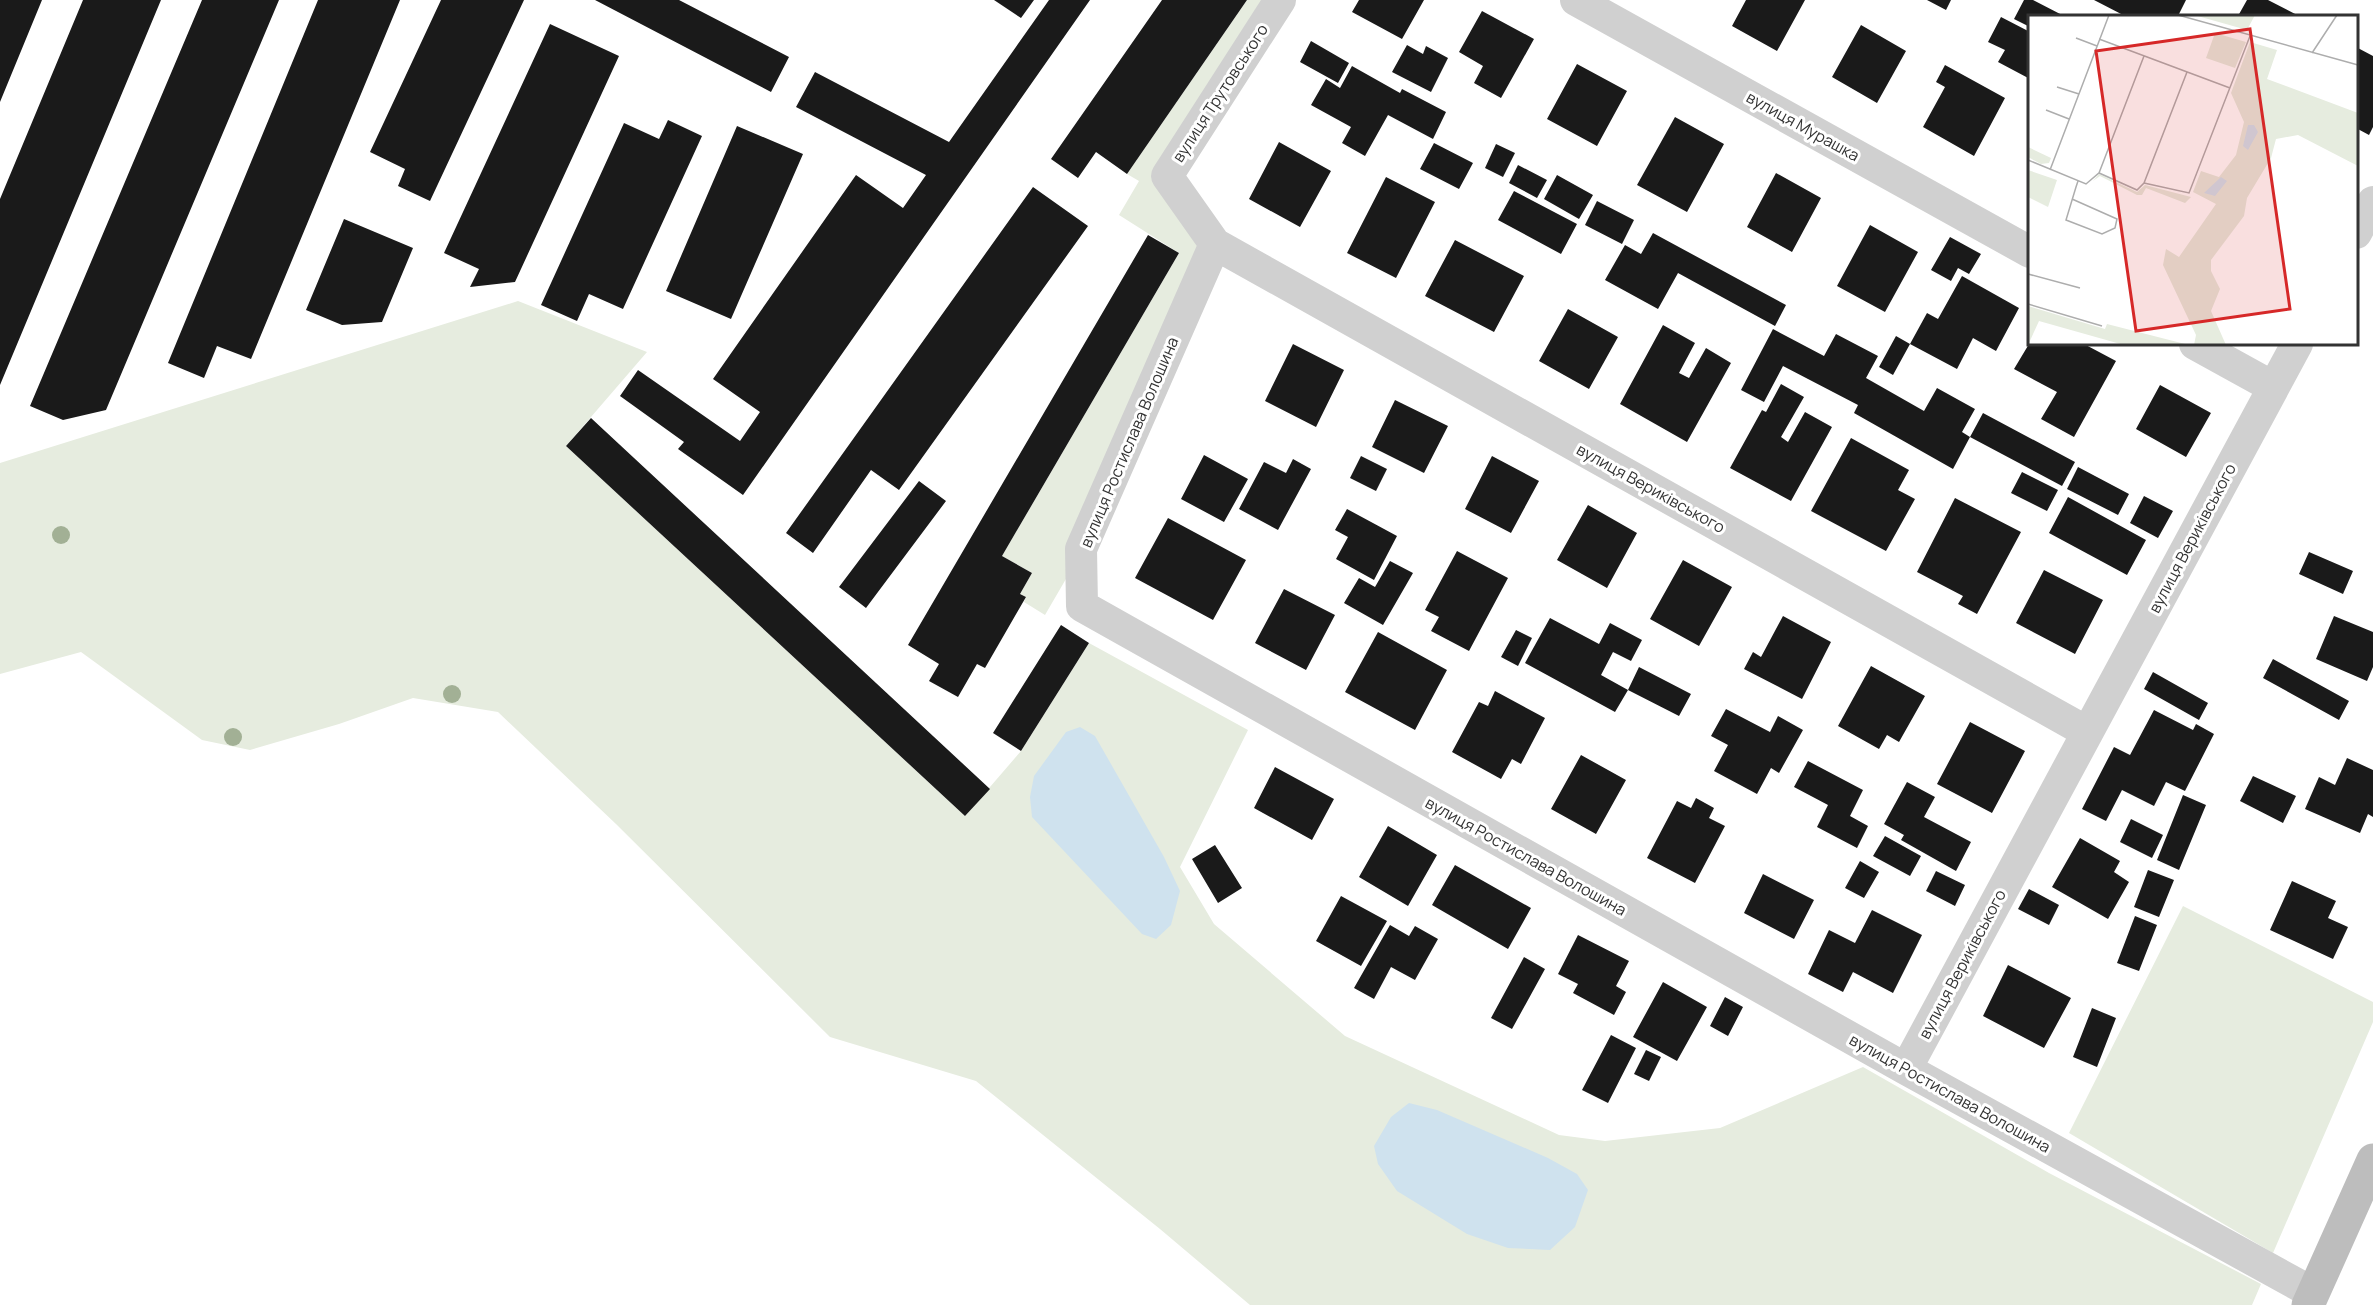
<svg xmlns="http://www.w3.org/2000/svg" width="2373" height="1305" font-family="Manrope,sans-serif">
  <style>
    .green { fill: #e6ecdf }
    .water { fill: #cfe2ee }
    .building { fill: #1a1a1a }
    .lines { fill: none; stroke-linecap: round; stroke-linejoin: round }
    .street { stroke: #d0d0d0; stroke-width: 32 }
    .secondary { stroke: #bdbdbd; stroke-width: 33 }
    .tree { fill: #a2b095 }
    .labels { text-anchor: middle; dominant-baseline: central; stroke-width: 6; stroke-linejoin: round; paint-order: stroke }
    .street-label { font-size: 16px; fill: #333; stroke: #fff }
    .inset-road { fill: none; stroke: #adadad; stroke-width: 1.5 }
    .view { fill: #d62828; fill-opacity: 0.15; stroke: #d62828; stroke-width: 3 }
    .inset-edge { fill: none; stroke: #333; stroke-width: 3 }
  </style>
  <rect width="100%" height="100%" fill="#fff"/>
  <!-- green -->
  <path class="green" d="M1247,0h20l-113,176 48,69 -132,327 -25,43 -21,-13 2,-5 -6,-3 12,-21 -30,-17 177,-303 -60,-38 20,-34 -12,-7z
    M518,301l129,51 -81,94 399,370 56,-65 68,-108 159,87 -68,137 34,57 131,112 214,99 46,6 115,-13 143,-61 186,106 212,111 -9,21h-1002l-90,-76 -184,-148 -146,-44 -214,-213 -118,-112 -85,-14 -74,26 -89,26 -48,-10 -121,-88 -81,22v-211z
    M2183,906l190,96v20l-100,231 -204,-120z"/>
  <!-- water -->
  <path class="water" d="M1080,727l15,9 69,121 16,34 -9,34 -15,14 -14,-5 -110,-117 -2,-20 4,-21 32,-44z
    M1409,1103l28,7 111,48 29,16 11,16 -13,37 -25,23 -42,-2 -41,-14 -70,-43 -19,-27 -4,-18 17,-29z"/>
  <!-- building -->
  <path class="building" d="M0,0h42l-42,102z
    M83,0h78l-161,385v-186z
    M202,0h77l-173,410 -43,10 -33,-14z
    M318,0h82l-149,359 -34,-13 -13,32 -36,-15z
    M441,0h83l-94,201 -32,-15 7,-17 -35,-17z
    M595,0h84l110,57 -18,35z
    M994,0h40l-13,18z
    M1049,0h41l-347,495 -65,-46 6,-7 -64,-46 18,-26 102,71 20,-29 -47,-33 143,-204 47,33 23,-33 -130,-68 19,-35 134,70z
    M1162,0h85l-120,174 -31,-22 -18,26 -27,-19z
    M1359,0h65l-22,39 -50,-27z
    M1746,0h59l-28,51 -45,-25z
    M1927,0h24l-5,10z
    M2024,0h9l31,16h-34v11l-16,-8z
    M2094,0h92l-8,16h-53z
    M2247,0h21l31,16h-61z
    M1482,11l52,28 -33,59 -27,-15 9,-17 -24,-14z
    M2001,17l29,15v47l-32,-17 7,-12 -17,-8z
    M550,24l69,32 -104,226 -45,5 9,-18 -35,-16z
    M1861,25l45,26 -29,52 -45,-26z
    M1311,41l38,22 -11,20 -38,-21z
    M1407,45l16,9 3,-8 22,12 -17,34 -39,-20z
    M2356,47l17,9v71l-4,8 -13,-7z
    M1577,64l50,27 -30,55 -50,-27z
    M1945,65l60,33 -31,58 -51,-29 22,-40 -9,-5z
    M1352,66l48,27 2,-4 44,23 -13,27 -45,-24 -23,41 -23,-13 9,-16 -40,-22 15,-26 14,9z
    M1675,117l49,27 -37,68 -50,-27z
    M668,120l34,16 -79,173 -34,-15 -12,27 -36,-16 83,-182 35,16z
    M737,126l66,28 -72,165 -65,-28z
    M1279,142l52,29 -31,56 -51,-28z
    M1434,143l39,20 -14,26 -39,-20z
    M1496,144l19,9 -12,24 -18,-9z
    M1518,165l29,15 -10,18 -28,-15z
    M1776,173l45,25 -29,54 -45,-25z
    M1557,175l36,20 -14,24 -35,-20z
    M1386,177l49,25 -39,76 -49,-25z
    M1033,187l55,39 -189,264 -28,-20 -58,83 -27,-20z
    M1514,191l63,33 -16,30 -63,-34z
    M1597,201l37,19 -12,24 -37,-19z
    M344,219l69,29 -31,74 -40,3 -36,-15z
    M1870,225l48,27 -33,60 -48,-26z
    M1653,233l133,72 -11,21 -97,-53 -20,36 -53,-29 20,-35 16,9z
    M1148,235l31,18 -177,303 30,17 -12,21 6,3 -41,71 -8,-4 -19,33 -29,-16 10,-17 -31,-19z
    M1950,237l31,17 -12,20 -11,-6 -7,13 -20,-11z
    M1455,240l69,36 -30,56 -69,-36z
    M1962,276l57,32 -23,43 -23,-13 -16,31 -47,-25 17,-31 11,6z
    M1568,309l50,28 -29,52 -50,-28z
    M1663,325l32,18 -16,30 10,5 17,-30 25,15 -44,79 -67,-38z
    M1773,329l51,27 12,-22 42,22 -12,22 58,33 13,-23 38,21 -13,23 8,5 -17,32 -99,-56 4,-8 -75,-39 -19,36 -23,-12z
    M1896,336l14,8 -17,31 -14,-8z
    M1293,344l51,26 -28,57 -51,-26z
    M2029,344h55l32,17 -42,76 -33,-18 16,-27 -43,-23z
    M1781,384l23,13 -23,40 7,5 17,-30 27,15 -41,74 -61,-33 32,-58 4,2z
    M2160,385l51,28 -25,44 -50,-28z
    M1395,400l53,26 -24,47 -52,-26z
    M1983,413l92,49 -13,24 -92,-49z
    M591,418l399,371 -25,27 -399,-370z
    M1851,438l58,32 -11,20 17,9 -29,52 -75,-40z
    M1204,455l44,24 -24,43 -43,-23z
    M1361,456l26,13 -11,22 -26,-13z
    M1492,456l47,25 -28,52 -46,-24z
    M1293,459l18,10 -33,61 -39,-21 25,-47 22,11z
    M2078,467l51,27 -11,21 -51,-26z
    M2022,472l36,18 -11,21 -36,-18z
    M919,481l27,20 -80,107 -27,-21z
    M2144,496l29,15 -15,27 -28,-15z
    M2068,497l78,43 -19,35 -78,-42z
    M1955,498l66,34 -44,82 -19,-10 5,-8 -46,-24z
    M1588,505l49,28 -30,55 -50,-28z
    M1347,509l50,27 -23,44 -38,-21 12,-22 -13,-7z
    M1168,518l78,42 -33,60 -78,-42z
    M1457,551l51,27 -39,73 -38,-20 8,-14 -14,-7z
    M2309,552l44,19 -10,23 -44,-20z
    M1683,560l49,27 -33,59 -49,-27z
    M1390,561l23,12 -30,52 -39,-22 15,-25 16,9z
    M2044,570l59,30 -28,54 -59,-31z
    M1284,589l51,26 -29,55 -51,-27z
    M1783,616l48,26 -29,57 -58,-30 9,-17 8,5z
    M2334,616l39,16v35l-6,14 -51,-22z
    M1550,618l49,26 11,-21 32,17 -11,21 -18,-9 -12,23 27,15 -13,22 -90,-49z
    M1061,625l28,18 -68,108 -28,-18z
    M1516,630l16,8 -14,28 -17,-9z
    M1378,632l69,38 -32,60 -70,-38z
    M2273,659l76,42 -10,19 -76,-42z
    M1871,666l54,30 -26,46 -12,-7 -8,14 -41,-23z
    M1639,667l52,27 -12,22 -51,-26z
    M2153,672l55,31 -9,17 -55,-31z
    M1495,691l50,27 -24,46 -9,-5 -11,20 -49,-27 27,-50 9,4z
    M1726,709l44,23 8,-16 25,14 -24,43 -8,-5 -14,26 -43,-23 14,-26 -17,-9z
    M2154,710l39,20 3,-6 18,10 -29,57 -19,-9 -12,24 -32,-16 -16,31 -24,-12 32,-62 16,8z
    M1970,722l55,29 -33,62 -55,-29z
    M1581,755l45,25 -30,54 -45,-25z
    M2347,758l26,12v47l-5,-3 -8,19 -55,-24 14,-32 16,8z
    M1808,761l55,29 -13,26 18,10 -11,22 -40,-21 11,-22 -34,-18z
    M1275,767l59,32 -22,41 -58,-32z
    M2253,776l43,20 -13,27 -43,-22z
    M1907,782l28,15 -11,20 47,25 -15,29 -55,-31 3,-5 -20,-11z
    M2183,795l23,10 -27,65 -22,-10z
    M1696,798l18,10 -5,10 16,8 -30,57 -48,-25 30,-57 14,7z
    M2131,819l32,16 -11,23 -32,-16z
    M1388,826l49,29 -29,51 -49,-29z
    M1885,836l36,20 -11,20 -37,-20z
    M2080,838l40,23 -6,11 15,10 -21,37 -56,-32z
    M1215,845l27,43 -24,15 -26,-44z
    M1860,861l19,11 -15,26 -19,-10z
    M1455,865l76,43 -23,41 -76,-44z
    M2148,870l26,10 -15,37 -25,-10z
    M1936,871l29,14 -10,21 -29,-15z
    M1763,874l51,26 -20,39 -50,-26z
    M2292,881l44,20 -8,17 20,9 -15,32 -63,-29z
    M2029,889l30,16 -10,20 -31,-16z
    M1341,896l46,25 -26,45 -45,-25z
    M1872,910l50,25 -29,58 -40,-21 -10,20 -35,-18 21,-44 26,13z
    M2135,916l22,9 -18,46 -22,-8z
    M1390,925l19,11 6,-10 23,13 -23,41 -24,-13 -17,32 -20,-11z
    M1578,935l51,26 -13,25 10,6 -12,23 -41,-22 5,-9 -20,-10z
    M1524,957l21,12 -33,60 -21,-11z
    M2008,965l63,33 -27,50 -61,-32z
    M1663,982l44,25 -30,54 -44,-24z
    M1725,997l18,10 -15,29 -18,-10z
    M2092,1008l24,10 -19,49 -24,-10z
    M1611,1035l25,13 -28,55 -26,-13z
    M1646,1050l15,7 -12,24 -15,-7z"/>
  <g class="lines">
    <!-- street -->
    <path class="street" d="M1280,0l-113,176 48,68 872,488
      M1576,0l454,252
      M2356,233l17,-31
      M1215,244l-134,305 1,57 824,463 407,224
      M2195,344l78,43
      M1906,1069l391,-725"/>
    <!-- secondary -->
    <path class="secondary" d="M2308,1305l65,-145"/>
  </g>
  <!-- trees -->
  <g class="tree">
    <circle cx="61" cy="535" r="9"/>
    <circle cx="452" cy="694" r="9"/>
    <circle cx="233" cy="737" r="9"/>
  </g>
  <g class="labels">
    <!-- street labels -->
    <g class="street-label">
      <text transform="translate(1220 93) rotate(-57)">вулиця Трутовського</text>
      <text transform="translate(1803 126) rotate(29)">вулиця Мурашка</text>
      <text transform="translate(1129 442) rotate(-67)">вулиця Ростислава Волошина</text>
      <text transform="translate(1651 488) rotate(29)">вулиця Вериківського</text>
      <text transform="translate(2192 538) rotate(-62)">вулиця Вериківського</text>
      <text transform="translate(1526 856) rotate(29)">вулиця Ростислава Волошина</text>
      <text transform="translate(1962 964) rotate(-62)">вулиця Вериківського</text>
      <text transform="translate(1950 1093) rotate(29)">вулиця Ростислава Волошина</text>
    </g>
  </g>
  <!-- overview -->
  <g transform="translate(2028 15)">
    <rect width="330" height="330" fill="#fff"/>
    <path d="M166,0h61l-8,15zM187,18l31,9 -11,26 -29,-10zM222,27l27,8 -10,29 91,34v53l-60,-31 -22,4 -5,19 -24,40 -3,18 -33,44v11l9,18 -9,22 15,34h-32l2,-10 -33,-70 3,-16 13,8 37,-53 -23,-12 8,-21 18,6 17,-22 8,-33 -13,-29zM0,132l23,11 -2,5 -8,1 -13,-7zM0,155l29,10 -9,27 -20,-10zM71,159l38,18 8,-7 46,12 -6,6 -39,-15 -4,7h-5l-37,-19 -7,5zM0,291l77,23 2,-5 82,21h-65l-85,-24 -11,24z" fill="#e6ecdf"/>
    <path d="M220,110h6l4,7 -10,18 -5,-4zM193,162l6,4 -12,15 -11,-3z" fill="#cfe2ee"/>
    <path class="inset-road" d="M150,0l180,50M48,23l21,8M71,24l131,49M284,38l25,-38M29,72l22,7M18,95l23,9M0,145l58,24 13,-11 38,17 7,-7 43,-111M22,155l59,-155M71,158l45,-117M116,168l45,10 61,-157M44,184l45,20 -2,9 -13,6 -36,-14 10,-33 2,-6M0,259l52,14M0,289l74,22"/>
    <path class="view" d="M222,14l40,280 -154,22 -40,-280z"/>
    <rect width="330" height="330" class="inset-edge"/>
  </g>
</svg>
